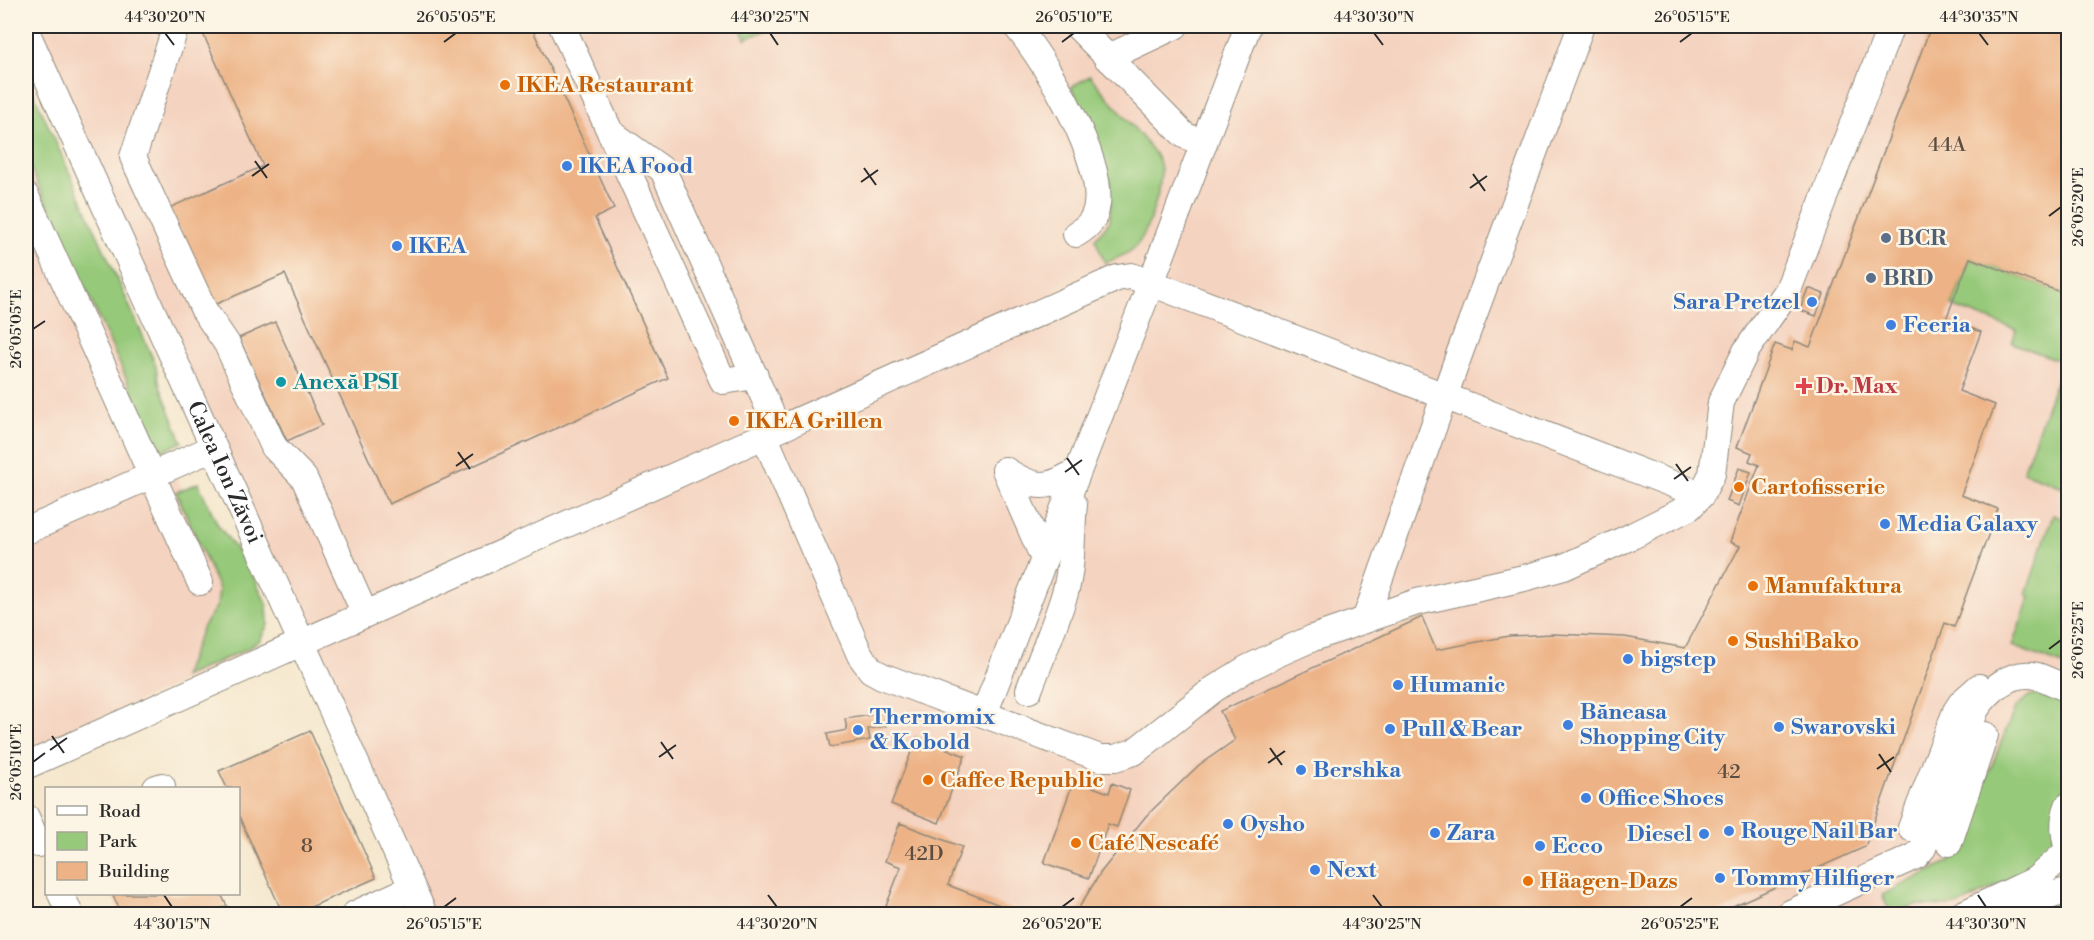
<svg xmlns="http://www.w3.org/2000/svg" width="2094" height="940" font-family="'Libre Bodoni',serif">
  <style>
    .built { fill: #f4d3c0 }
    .green { fill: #96c979; stroke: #607a52; stroke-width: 1.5 }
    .building { fill: #edb285 }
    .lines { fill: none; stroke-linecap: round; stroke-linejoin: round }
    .minor-casing { stroke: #90897c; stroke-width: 28 }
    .minor { stroke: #fff; stroke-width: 26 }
    .ticks { fill: none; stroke: #2b2b2b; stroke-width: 2 }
    .food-dot { fill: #e8710a; stroke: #fcf5e5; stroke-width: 2 }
    .shop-dot { fill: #3f7fe0; stroke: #fcf5e5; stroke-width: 2 }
    .service-dot { fill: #5c6f8a; stroke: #fcf5e5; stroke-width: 2 }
    .culture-dot { fill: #0f9aa8; stroke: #fcf5e5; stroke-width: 2 }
    .health-dot { fill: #e0444e; stroke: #fcf5e5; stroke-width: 2 }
    .labels { text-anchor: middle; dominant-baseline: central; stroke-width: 5; stroke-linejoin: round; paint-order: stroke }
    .number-label { font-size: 20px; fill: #5c4d42 }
    .food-label { font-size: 22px; font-weight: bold; fill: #c56008; stroke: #fcf5e5; text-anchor: start }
    .shop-label { font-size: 22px; font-weight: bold; fill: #366cbe; stroke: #fcf5e5; text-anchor: start }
    .service-label { font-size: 22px; font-weight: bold; fill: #4e5e75; stroke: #fcf5e5; text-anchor: start }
    .culture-label { font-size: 22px; font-weight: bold; fill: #0d838f; stroke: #fcf5e5; text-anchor: start }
    .health-label { font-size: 22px; font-weight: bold; fill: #be3a42; stroke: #fcf5e5; text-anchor: start }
    .street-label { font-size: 22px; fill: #2b2b2b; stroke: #fcf5e5 }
    .neatline { fill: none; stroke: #2b2b2b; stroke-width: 2 }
    .ticks-label { font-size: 15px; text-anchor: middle; fill: #2b2b2b }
  </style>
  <rect width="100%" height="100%" fill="#fcf5e5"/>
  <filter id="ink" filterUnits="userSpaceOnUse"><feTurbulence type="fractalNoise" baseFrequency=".0167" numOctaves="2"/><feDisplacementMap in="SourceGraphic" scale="12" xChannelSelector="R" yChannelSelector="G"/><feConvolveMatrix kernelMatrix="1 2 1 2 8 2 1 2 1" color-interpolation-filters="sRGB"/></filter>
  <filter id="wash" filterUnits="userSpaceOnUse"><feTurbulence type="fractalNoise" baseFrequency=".008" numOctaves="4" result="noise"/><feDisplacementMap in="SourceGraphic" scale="24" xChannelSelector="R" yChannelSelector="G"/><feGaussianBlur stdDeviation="1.35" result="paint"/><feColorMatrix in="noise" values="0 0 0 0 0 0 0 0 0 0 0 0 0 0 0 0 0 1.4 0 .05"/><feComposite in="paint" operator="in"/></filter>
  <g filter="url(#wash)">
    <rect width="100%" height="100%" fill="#f5e7cd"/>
    <!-- built -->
    <path class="built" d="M26,26h2042v888h-1644z
      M26,137l228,515 -228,98z"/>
    <!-- green -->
    <path class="green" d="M740,26h36l-31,13z
      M26,76l129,287 5,23 22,56 -22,10 -134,-294z
      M1090,76l61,72c5,7 9,12 10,21 1,17 -13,67 -27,79 -7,7 -19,11 -29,15l-10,-24 15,-18v-40l-24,-66 -15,-28z
      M1970,258l98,37v194l-45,-17 40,-110 -51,-19 4,-13 -64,-24z
      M198,483l20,42 30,40 19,40 1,19 -8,16 -13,9 -64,28 20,-51 14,-20 2,-17 -43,-97z
      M2053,515l15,6v146l-56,-21 18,-50 -4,-2z
      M2038,694l30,10v79l-10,17 -6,51 -6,10 -87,44 -10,1 -32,-1 -26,9 -9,-19 66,-33 7,-6 60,-148 14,-12z
      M2068,896v18h-47z"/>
    <g id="blocks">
      <!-- building -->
      <path class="building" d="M203,26h328l83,183 -19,9 73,160 -279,126 -104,-230 -71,31 -45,-97 94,-42 -63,-139z
        M1931,26h137v269l-98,-37 -24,61 35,13 -22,59 36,14 -34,90 37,14 -44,118 -9,-4 -80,224 -150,67h-640l26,-42 45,-56 53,-51 36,-25 -15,-29 202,-94 14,33 73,-14 44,-2 72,3 60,11 55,-102 -10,-4 29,-77 -10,-4 3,-8 -15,-6 38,-103 17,6 3,-9 15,6z
        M1808,288l16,6 -8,22 -16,-6z
        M275,322l47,103 -35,16 -48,-103z
        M1739,468l12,4 -12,34 -12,-5z
        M884,713l2,13 -18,3 2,11 -40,7 -3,-13 20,-4 -2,-11z
        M310,731l66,147 -81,36h-12l-45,-100v-26h-11l-8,-17z
        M917,737l48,19 -26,67 -48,-19z
        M1074,780l35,13 3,-10 18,7 -13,37 -9,-3 -19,54 -45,-15z
        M900,823l62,24 -14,38 75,29h-140l18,-47 -16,-6z
        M112,894h109l6,12 -20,8h-85z"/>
    </g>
  </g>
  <g filter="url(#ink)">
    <use href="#blocks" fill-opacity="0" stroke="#90897c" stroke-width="1.5"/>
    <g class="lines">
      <!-- minor casing -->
      <g class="minor-casing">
        <g id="minor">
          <path d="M176,26l-43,131 71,153 23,34 47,103 30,31 61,136"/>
          <path d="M562,26l161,355 32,-5"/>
          <path d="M1016,26c29,34 92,138 80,184 -3,12 -10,18 -20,24"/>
          <path d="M1077,26l107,109 20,9"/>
          <path id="s1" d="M26,31l398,883"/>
          <path d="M1107,58l68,-32"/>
          <path d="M613,134l50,36 115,259"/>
          <path d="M26,196l174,386"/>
          <path d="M764,435l96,220 11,15 11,6 218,82h15l19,-6 80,-63 32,-20 33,-16 34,-15 104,-36 107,-24 40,-11 68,-31 58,-29 11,-12 11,-21 9,-72 25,-51 42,-61 103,-264"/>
          <path d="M26,531l187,-83"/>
          <path d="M1044,559l-39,-89c31,20 43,20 73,0"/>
          <path d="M1365,620l95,-268 121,-326"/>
          <path d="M1029,690c12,-32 26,-64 36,-97 8,-28 6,-59 9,-88"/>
          <path d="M984,714l167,-431 97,-257"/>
          <path d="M26,766l1091,-488 14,-2 20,7 550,212"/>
          <path d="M156,788l6,-2"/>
          <path d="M2068,806c-6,15 -4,29 0,44"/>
          <path d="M26,817l12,27 8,-4"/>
          <path d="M1911,828l45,-117 6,-9 17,-15"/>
          <path d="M1949,843l36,-108"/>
          <path d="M61,894l9,20"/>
          <path d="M355,914l57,-26"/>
          <path d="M1788,914l128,-58 7,-8 53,-139c13,-19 35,-39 61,-33 10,3 21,9 31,13"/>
          <path d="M1963,914l72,-34 33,-29"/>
          <path d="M2004,914l51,-20 13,-3"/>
        </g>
      </g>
      <!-- minor -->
      <use href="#minor" class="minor"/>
    </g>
  </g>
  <!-- ticks -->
  <path class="ticks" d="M165,33l9,12M770,33l8,12M1374,33l9,12M1979,33l9,12M444,42l12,-9M1062,42l12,-9M1680,42l12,-9M255,161l12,17M864,168l12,17M1473,174l12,17M252,176l17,-12M861,182l17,-12M1470,188l17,-12M2049,216l12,-9M33,329l12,-8M458,452l12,17M1067,458l12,17M1676,464l12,17M456,466l17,-12M1065,472l17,-12M1674,479l17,-12M2049,649l12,-9M52,736l12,17M661,742l12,17M1270,748l12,17M50,750l17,-12M1879,754l12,18M659,757l17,-12M33,762l12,-9M1268,763l17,-12M1877,769l17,-12M164,895l8,12M768,895l9,12M1373,895l9,12M1978,895l8,12M444,907l12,-9M1062,907l12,-9M1680,907l12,-9"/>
  <!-- markers -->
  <g class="food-dot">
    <circle cx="505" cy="85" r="6"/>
    <circle cx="734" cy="421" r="6"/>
    <circle cx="1739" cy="487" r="6"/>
    <circle cx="1753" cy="586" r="6"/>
    <circle cx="1733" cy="641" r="6"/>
    <circle cx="928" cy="780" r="6"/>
    <circle cx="1076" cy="843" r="6"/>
    <circle cx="1528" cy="881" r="6"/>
  </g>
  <g class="shop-dot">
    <circle cx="567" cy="166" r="6"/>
    <circle cx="397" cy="246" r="6"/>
    <circle cx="1812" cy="302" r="6"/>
    <circle cx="1891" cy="325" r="6"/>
    <circle cx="1885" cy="524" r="6"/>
    <circle cx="1628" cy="659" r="6"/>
    <circle cx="1398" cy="685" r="6"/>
    <circle cx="1568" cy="725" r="6"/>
    <circle cx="1779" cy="727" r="6"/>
    <circle cx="1390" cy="729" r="6"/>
    <circle cx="858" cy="730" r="6"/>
    <circle cx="1301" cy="770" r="6"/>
    <circle cx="1586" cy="798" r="6"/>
    <circle cx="1228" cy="824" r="6"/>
    <circle cx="1729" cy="831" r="6"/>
    <circle cx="1435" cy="833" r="6"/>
    <circle cx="1704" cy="834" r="6"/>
    <circle cx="1540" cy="846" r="6"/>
    <circle cx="1315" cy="870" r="6"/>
    <circle cx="1720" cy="878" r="6"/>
  </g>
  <g class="service-dot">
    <circle cx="1886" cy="238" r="6"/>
    <circle cx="1871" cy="278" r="6"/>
  </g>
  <circle class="culture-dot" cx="281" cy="382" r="6"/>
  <path class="health-dot" d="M1801 377h6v6h6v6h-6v6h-6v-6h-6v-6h6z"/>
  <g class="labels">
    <!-- number labels -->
    <g class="number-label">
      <text x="1947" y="145">44A</text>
      <text x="1729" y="772">42</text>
      <text x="307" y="846">8</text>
      <text x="924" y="854">42D</text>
    </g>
    <!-- food labels -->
    <g class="food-label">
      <text x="517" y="85">IKEA Restaurant</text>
      <text x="746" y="421">IKEA Grillen</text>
      <text x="1751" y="487">Cartofisserie</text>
      <text x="1765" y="586">Manufaktura</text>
      <text x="1745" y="641">Sushi Bako</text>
      <text x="940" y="780">Caffee Republic</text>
      <text x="1088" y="843">Café Nescafé</text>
      <text x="1540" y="881">Häagen-Dazs</text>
    </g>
    <!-- shop labels -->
    <g class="shop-label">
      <text x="579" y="166">IKEA Food</text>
      <text x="409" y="246">IKEA</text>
      <text x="1800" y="302" text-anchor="end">Sara Pretzel</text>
      <text x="1903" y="325">Feeria</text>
      <text x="1897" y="524">Media Galaxy</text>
      <text x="1640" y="659">bigstep</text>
      <text x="1410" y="685">Humanic</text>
      <text x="1580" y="712">Băneasa<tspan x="1580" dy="25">Shopping City</tspan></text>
      <text x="870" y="717">Thermomix<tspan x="870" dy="25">&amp; Kobold</tspan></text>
      <text x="1791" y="727">Swarovski</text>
      <text x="1402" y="729">Pull &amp; Bear</text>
      <text x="1313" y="770">Bershka</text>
      <text x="1598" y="798">Office Shoes</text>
      <text x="1240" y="824">Oysho</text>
      <text x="1741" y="831">Rouge Nail Bar</text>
      <text x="1447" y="833">Zara</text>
      <text x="1692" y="834" text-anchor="end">Diesel</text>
      <text x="1552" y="846">Ecco</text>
      <text x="1327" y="870">Next</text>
      <text x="1732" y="878">Tommy Hilfiger</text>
    </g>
    <!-- service labels -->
    <g class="service-label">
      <text x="1898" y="238">BCR</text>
      <text x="1883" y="278">BRD</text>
    </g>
    <!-- culture labels -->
    <g class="culture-label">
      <text x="293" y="382">Anexă PSI</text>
    </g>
    <!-- health labels -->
    <g class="health-label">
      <text x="1816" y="386">Dr. Max</text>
    </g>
    <!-- street labels -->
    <g class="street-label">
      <text stroke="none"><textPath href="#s1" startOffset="484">Calea Ion Zăvoi</textPath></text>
    </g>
  </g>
  <!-- margin -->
  <rect width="2094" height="940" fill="none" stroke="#fcf5e5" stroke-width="66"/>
  <!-- legend -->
  <rect x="45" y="787" width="195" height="108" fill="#fcf5e5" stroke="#a8a49b" stroke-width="1.5"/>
  <rect x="57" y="806" width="30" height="9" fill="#ffffff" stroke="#a8a49b" stroke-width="1.5"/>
  <text x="99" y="817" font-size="18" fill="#2b2b2b">Road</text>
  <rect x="57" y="832" width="30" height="18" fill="#96c979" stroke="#a8a49b" stroke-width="1.5"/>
  <text x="99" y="847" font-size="18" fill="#2b2b2b">Park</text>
  <rect x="57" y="862" width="30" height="18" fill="#edb285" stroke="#a8a49b" stroke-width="1.5"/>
  <text x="99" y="877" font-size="18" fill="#2b2b2b">Building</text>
  <rect x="33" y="33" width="2028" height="874" class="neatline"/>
  <g class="ticks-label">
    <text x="165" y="22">44°30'20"N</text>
    <text x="456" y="22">26°05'05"E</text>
    <text x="770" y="22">44°30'25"N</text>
    <text x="1074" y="22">26°05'10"E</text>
    <text x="1374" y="22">44°30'30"N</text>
    <text x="1692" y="22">26°05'15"E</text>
    <text x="1979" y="22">44°30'35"N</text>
    <text transform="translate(2078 207) rotate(-90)" y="5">26°05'20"E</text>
    <text transform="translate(16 329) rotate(-90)" y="5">26°05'05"E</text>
    <text transform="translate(2078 640) rotate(-90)" y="5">26°05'25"E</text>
    <text transform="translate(16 762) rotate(-90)" y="5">26°05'10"E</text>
    <text x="172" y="929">44°30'15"N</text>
    <text x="444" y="929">26°05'15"E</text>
    <text x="777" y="929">44°30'20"N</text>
    <text x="1062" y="929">26°05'20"E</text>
    <text x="1382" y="929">44°30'25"N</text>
    <text x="1680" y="929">26°05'25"E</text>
    <text x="1986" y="929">44°30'30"N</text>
  </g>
</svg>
